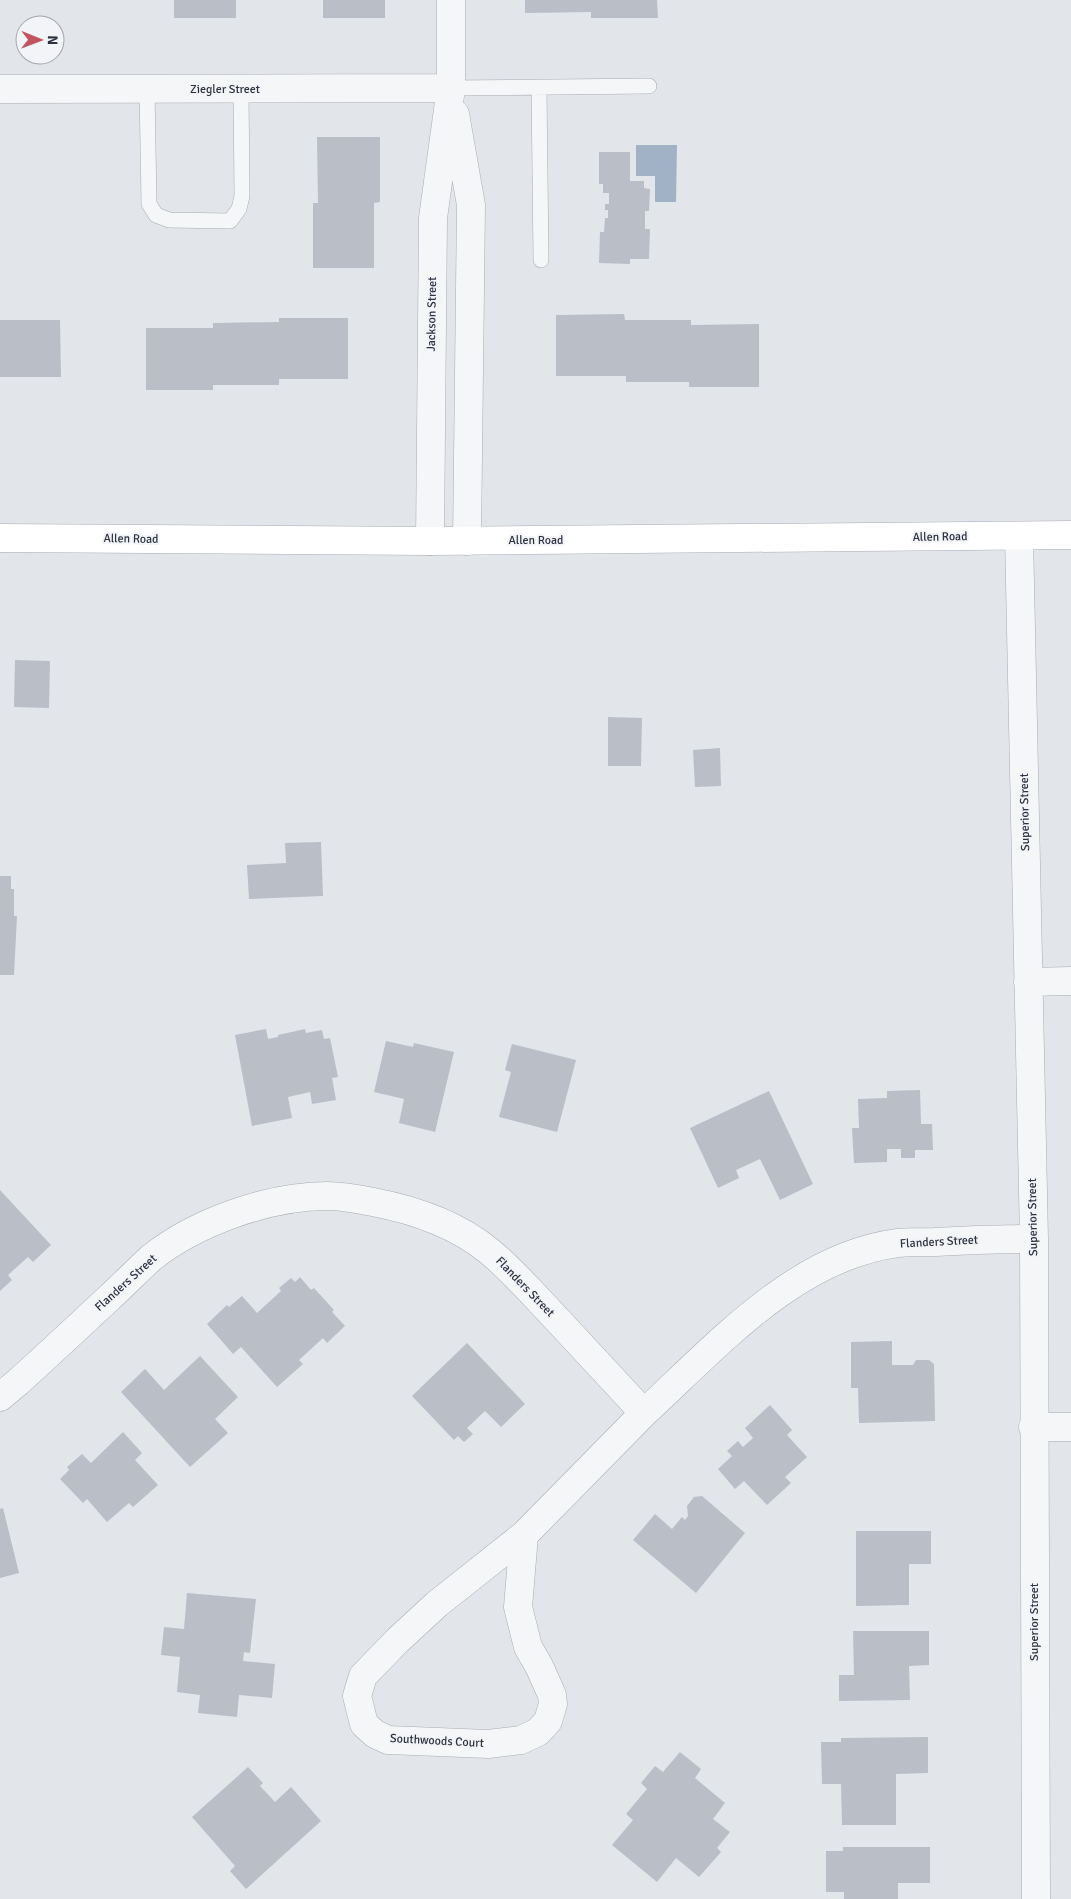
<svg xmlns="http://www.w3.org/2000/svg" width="1071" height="1899" font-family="Signika,sans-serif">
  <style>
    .water { fill: #a1b1c6 }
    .building { fill: #babec6 }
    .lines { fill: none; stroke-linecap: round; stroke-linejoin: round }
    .service-casing { stroke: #a8acb3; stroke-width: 16 }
    .minor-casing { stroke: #a8acb3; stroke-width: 29 }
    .secondary-casing { stroke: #a8acb3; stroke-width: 29 }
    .service { stroke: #f5f6f8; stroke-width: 15 }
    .minor { stroke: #f5f6f8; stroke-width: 28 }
    .secondary { stroke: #fff; stroke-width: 28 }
    .labels { text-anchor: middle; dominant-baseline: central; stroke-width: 4; stroke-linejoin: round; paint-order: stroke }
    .street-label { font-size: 12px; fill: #2c3240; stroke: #f2f4f7 }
  </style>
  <rect width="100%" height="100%" fill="#e2e5e9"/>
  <!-- water -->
  <path class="water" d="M636,145h41l-1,57h-21v-26h-19z"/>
  <!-- building -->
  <path class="building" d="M174,0h62v18h-62z
    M323,0h62v18h-62z
    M525,0h132l1,18h-67v-6l-66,1z
    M317,137h63v65l-6,1v65h-61v-65h5z
    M599,152h31v29h14v7l6,1 -1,22h-4v18h5l-1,30h-19v5l-31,-1 1,-31h4l1,-14h3v-8h-3v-6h4v-11h-6v-9h-4z
    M624,314l1,6h66v5l68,-1v63h-70v-5h-63v-6h-70v-61z
    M279,318h69v61h-69v6h-66v5h-67v-62h67v-5l66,-1z
    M0,320h60l1,57h-61z
    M15,660l35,1 -1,47 -35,-1z
    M608,717l34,1 -1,48h-33z
    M720,748l1,38 -26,1 -2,-37z
    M321,842l2,54 -74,3 -2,-34 39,-2 -1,-20z
    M0,876h11v13h3v27h3l-3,59h-14z
    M266,1029l2,10 10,-2v-2l27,-6 1,4 16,-3 2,9 6,-1 8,39 -6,1 4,22 -24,4 -2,-12 -22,5 4,21 -40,8 -17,-91z
    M386,1041l27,6 1,-4 40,9 -19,80 -36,-9 5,-24 -30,-7z
    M512,1044l64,16 -19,72 -58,-15 12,-45 -6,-2z
    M920,1090l1,34h11l1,26h-18v8h-14v-9h-14v13l-33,1 -2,-35h7l-1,-29 29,-1v-7z
    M769,1091l44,93 -33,16 -20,-41 -24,11 3,8 -21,10 -28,-60z
    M0,1190l51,55 -18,17 -5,-5 -20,18 4,5 -12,11z
    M300,1277l11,13 3,-2 20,22 -2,2 13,14 -18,17 -4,-5 -24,22 4,4 -26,23 -36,-40 -8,7 -26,-30 20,-19 2,2 13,-11 15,17 24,-22 -2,-3 12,-10 4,4z
    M892,1341v24h21l3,-5h13l5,4 1,57 -76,2 -1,-35h-7v-46z
    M467,1343l58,61 -24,23 -16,-16 -18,17 6,6 -9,8 -6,-6 -4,4 -42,-44z
    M200,1356l38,41 -23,22 13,14 -38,34 -69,-75 24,-23 19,21z
    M770,1405l22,25 -5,5 20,22 -22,20 6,6 -24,22 -23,-24 -9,8 -17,-20 14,-13 -5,-5 11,-10 5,6 10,-9 -8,-10z
    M123,1432l19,21 -7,7 23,25 -25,22 -4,-4 -22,19 -20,-23 -4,4 -23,-24 9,-9 -2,-3 15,-13 9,9z
    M702,1496l43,37 -49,60 -63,-53 22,-26 17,15 10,-12 3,3 3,-4 -1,-10 7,-9z
    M3,1508l16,65 -19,5v-69z
    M856,1531h75v33h-22v41l-53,1z
    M187,1593l69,6 -6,54 -6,-1 -1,9 32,3 -3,34 -33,-3 -2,22 -39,-4 2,-18 -23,-3 3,-35 -19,-2 3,-28 20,2z
    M853,1631h76v34l-20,1 1,34 -71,1v-26h15z
    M928,1737v36l-32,1v51h-54l-1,-41h-19l-1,-42h20v-4z
    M680,1752l21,17 -6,9 30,25 -12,16 17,13 -13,16 4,4 -22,25 -23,-19 -19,24 -45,-37 21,-25 -7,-6 21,-25 -6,-6 14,-17 8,6z
    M248,1767l15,16 -3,3 15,16 16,-15 30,34 -75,68 -16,-18 5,-5 -43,-49z
    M843,1847h87v36h-32v16h-54v-7h-18v-41h17z"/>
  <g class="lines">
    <!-- service casing -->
    <g class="service-casing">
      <path id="service" d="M539,87l2,173
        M451,88l198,-2
        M147,89l2,115 7,11 13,5 61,1 9,-12 3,-13 -1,-107"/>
    </g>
    <!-- minor casing -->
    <g class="minor-casing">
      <path id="minor" d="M0,89l451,-1
        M455,114l16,91 -4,336
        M1019,536l15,703 2,660
        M430,541l3,-323 18,-130v-88
        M1028,982l43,-1
        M0,1397l18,-15c31,-28 61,-56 91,-84 14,-13 28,-27 42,-40 45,-36 118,-62 176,-62 16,0 31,3 46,6 42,8 83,22 116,49 23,19 43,42 63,63 31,33 61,66 92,99 72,-66 151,-157 254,-170 12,-1 25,-1 37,-1 33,-2 66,-3 99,-3
        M1033,1427h38
        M524,1535l-6,72 10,40 11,19 13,29 1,9 -5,17 -10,11 -17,8 -33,4 -100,-4 -13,-6 -11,-10 -7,-28 6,-20 35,-36 39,-36 87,-69 120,-122"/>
    </g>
    <!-- secondary casing -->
    <g class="secondary-casing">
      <path id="secondary" d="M0,538l430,3 641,-6"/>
    </g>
    <!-- service -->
    <use href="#service" class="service"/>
    <!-- minor -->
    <use href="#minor" class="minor"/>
    <!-- secondary -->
    <use href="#secondary" class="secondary"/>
  </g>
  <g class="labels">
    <!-- street labels -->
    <g class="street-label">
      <text x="225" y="89">Ziegler Street</text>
      <text transform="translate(432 314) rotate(-89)">Jackson Street</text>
      <text transform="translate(940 537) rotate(-1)">Allen Road</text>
      <text transform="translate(131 539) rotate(1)">Allen Road</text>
      <text x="536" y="540">Allen Road</text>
      <text transform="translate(1025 812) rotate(-91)">Superior Street</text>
      <text transform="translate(1033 1217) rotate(-91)">Superior Street</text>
      <text transform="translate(939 1242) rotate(-3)">Flanders Street</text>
      <text transform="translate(126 1283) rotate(-42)">Flanders Street</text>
      <text transform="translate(525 1287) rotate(46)">Flanders Street</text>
      <text transform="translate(1034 1622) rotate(-90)">Superior Street</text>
      <text transform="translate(437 1741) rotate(3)">Southwoods Court</text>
    </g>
  </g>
  <!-- north arrow -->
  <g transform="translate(40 40) rotate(91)"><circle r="24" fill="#f2f4f7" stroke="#a3a6ae"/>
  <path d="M0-4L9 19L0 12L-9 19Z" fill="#c3535e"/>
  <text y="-8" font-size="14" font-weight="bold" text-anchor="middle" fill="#2c3240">N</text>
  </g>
</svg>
